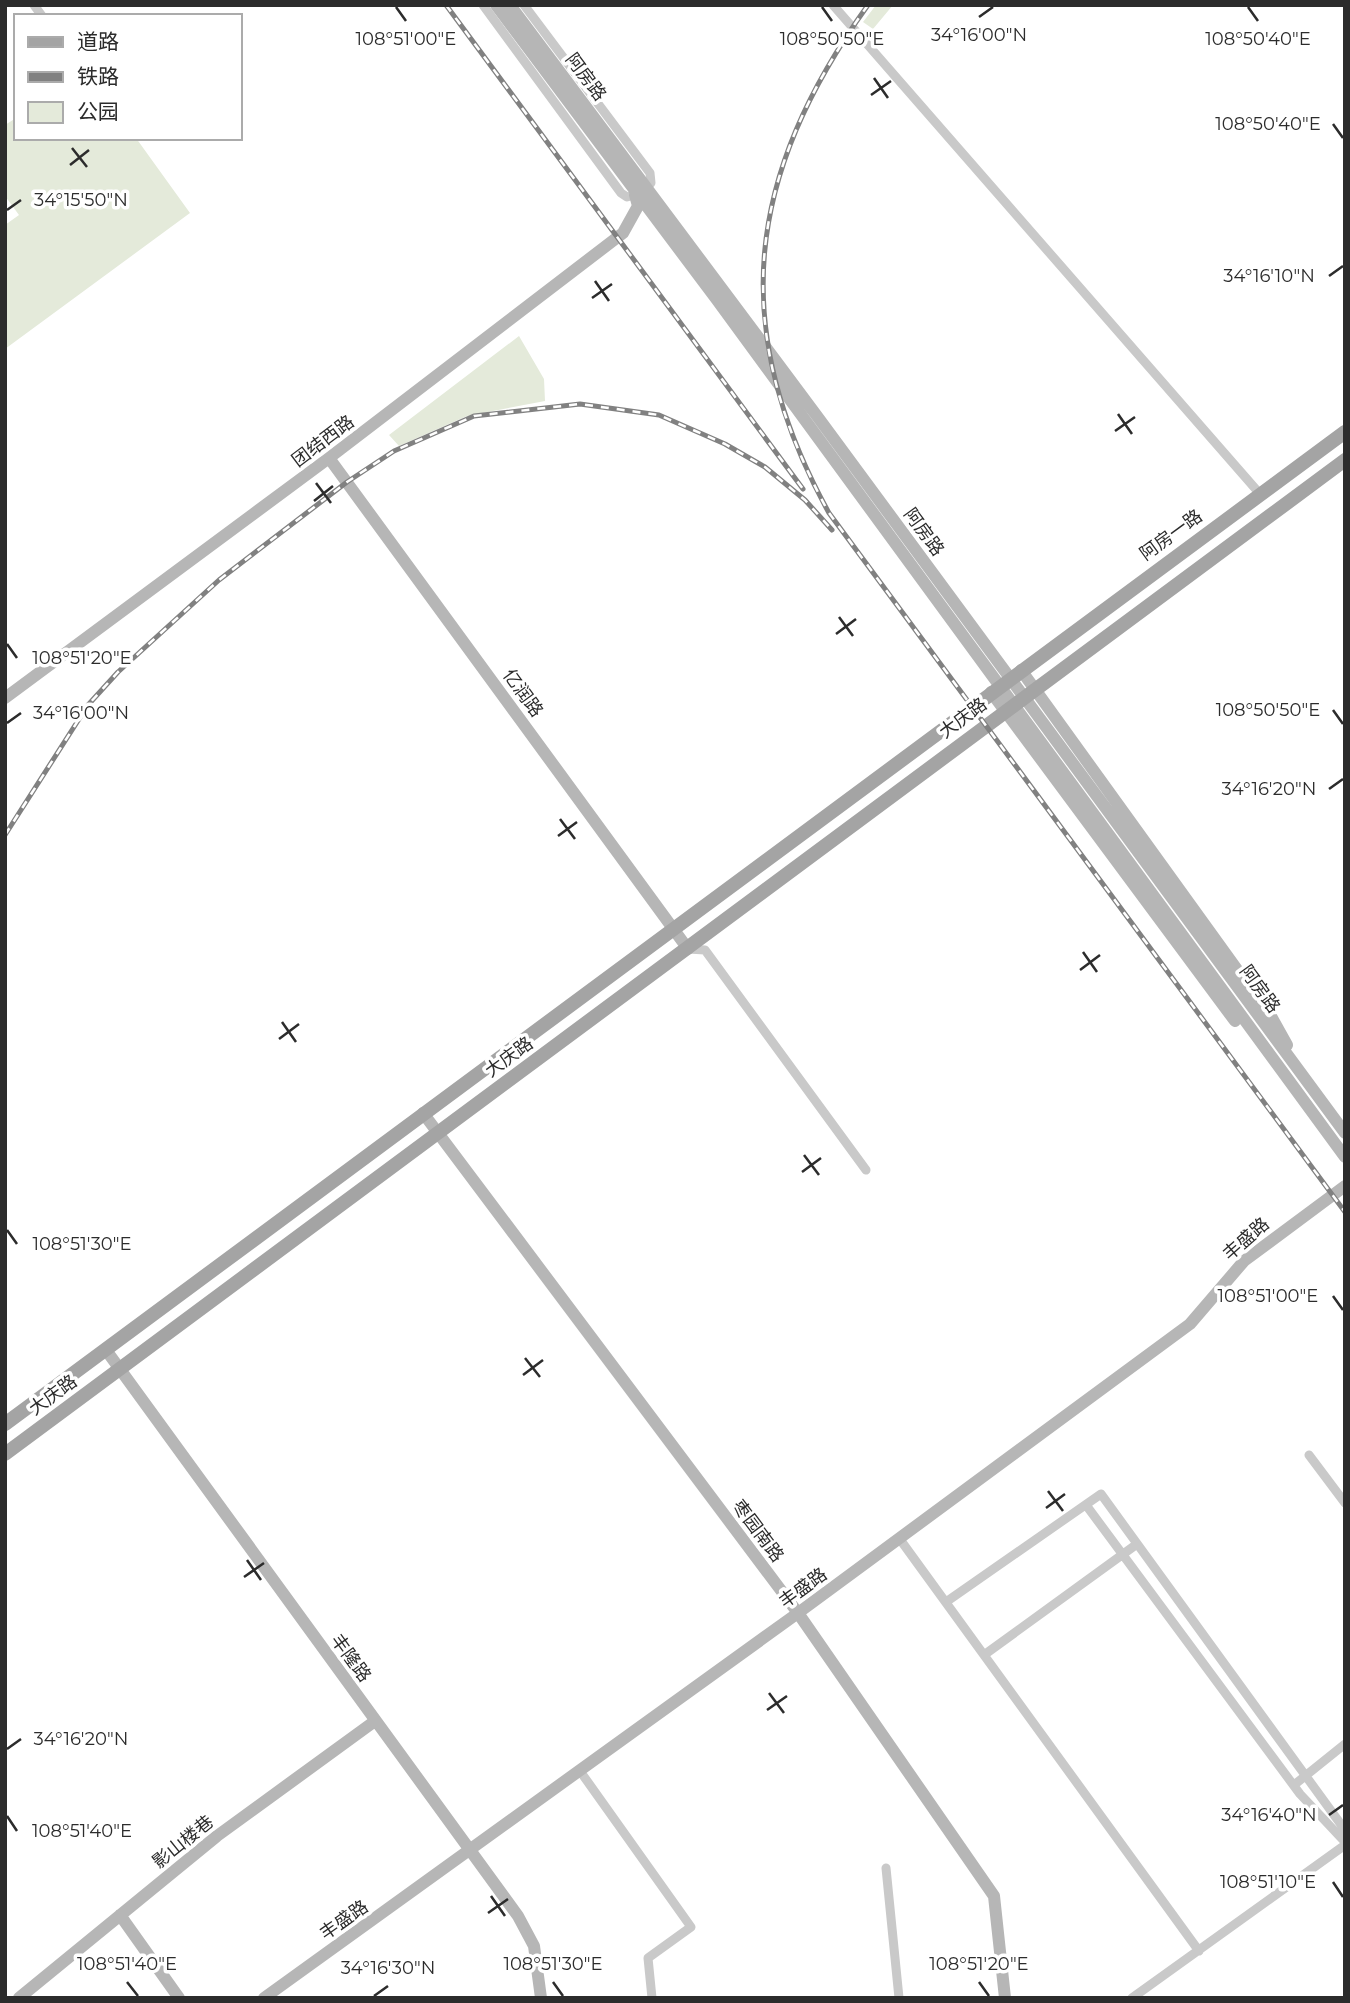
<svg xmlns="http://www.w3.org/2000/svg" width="1350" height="2003" font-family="Montserrat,'Noto Sans SC',sans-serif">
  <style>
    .green { fill: #e4eada }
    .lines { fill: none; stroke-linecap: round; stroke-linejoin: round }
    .street { stroke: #c9c9c9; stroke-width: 9 }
    .secondary { stroke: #b6b6b6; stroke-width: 12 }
    .primary { stroke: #a4a4a4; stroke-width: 14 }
    .rail-casing { stroke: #818181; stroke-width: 5 }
    .rail { stroke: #fff; stroke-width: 2.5; stroke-dasharray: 8; stroke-linecap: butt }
    .ticks { fill: none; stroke: #2c2c2c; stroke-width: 2.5 }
    .labels { text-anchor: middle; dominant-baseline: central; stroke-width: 7; stroke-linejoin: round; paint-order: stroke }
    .street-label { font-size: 18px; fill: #2c2c2c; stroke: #fff }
    .ticks-label { font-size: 18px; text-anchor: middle; fill: #2c2c2c; stroke: #fff; stroke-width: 7; stroke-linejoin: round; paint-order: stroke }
  </style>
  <rect width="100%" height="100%" fill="#fff"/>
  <!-- green -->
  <path class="green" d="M876,5h17l-20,24 -10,-7z
    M16,118v20h120l54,75 -185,136v-124l14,-10 -14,-19v-71z
    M519,336l25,43 1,22 -78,15 -68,30 -10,-11z"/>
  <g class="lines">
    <!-- street -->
    <path class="street" d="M34,5l8,11
      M483,5l138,188 6,4 15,-4 9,-10 -1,-10 -126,-168
      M833,5l427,489
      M688,949l17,1 161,220
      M1309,1455l36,48
      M1086,1505l214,289 45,48
      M899,1538l300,413
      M946,1602l155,-108 244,336
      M984,1655l153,-111
      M580,1771l111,156 -43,31 4,40
      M1294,1785l51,-41
      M886,1868l13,130
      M1132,1998l213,-153"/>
    <!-- secondary -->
    <path class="secondary" d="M496,5l221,295 628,857
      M510,5l307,411 528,717
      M329,458l359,491
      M1021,670l251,348 15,27
      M991,692l244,329
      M5,698l324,-240 294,-225 15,-27 -3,-11
      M423,1113l375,500 196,283 11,102
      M106,1350l412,566 16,30 7,52
      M120,1915l59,83
      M19,1998l198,-162 158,-115
      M264,1998l534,-385 392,-289 54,-63 101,-75"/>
    <!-- primary -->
    <path class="primary" d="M5,1424l1340,-992
      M5,1454l1340,-994"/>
    <!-- rail casing -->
    <g class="rail-casing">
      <path id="rail" d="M446,5l357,484
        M868,5c-122,170 -141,323 -39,508l516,699
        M5,835l83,-130 30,-33 101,-92 128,-98 47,-31 80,-35 106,-12 79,11 66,29 40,23 40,33 27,30"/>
    </g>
    <!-- rail -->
    <use href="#rail" class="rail"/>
  </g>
  <!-- ticks -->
  <path class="ticks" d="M396,7l10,14M822,7l10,14M1248,7l10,14M979,17l14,-10M874,78l14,20M871,95l20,-14M1333,124l10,14M72,148l15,19M70,165l19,-15M7,210l14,-10M1329,276l14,-10M595,281l14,20M592,298l20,-14M1118,414l14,20M1115,431l20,-14M316,483l15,20M314,501l19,-15M839,617l14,19M836,634l20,-15M7,644l10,14M1333,710l10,14M7,723l14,-10M1329,789l14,-10M560,819l15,20M558,836l19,-14M1083,952l14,20M1080,970l20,-15M282,1022l14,20M279,1039l20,-15M804,1155l15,20M802,1172l19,-14M7,1230l10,14M1333,1296l10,14M525,1358l15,19M523,1375l20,-15M1048,1491l15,20M1046,1508l19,-14M247,1560l14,20M244,1577l20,-14M769,1693l15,20M767,1710l20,-14M7,1749l14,-10M1329,1815l14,-10M7,1816l10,15M1333,1882l10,15M491,1896l14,20M488,1913l20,-14M127,1982l11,14M553,1982l10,14M979,1982l10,14M374,1996l14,-10"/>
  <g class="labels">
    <!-- street labels -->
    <g class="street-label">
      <text transform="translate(586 77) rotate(53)">阿房路</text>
      <text transform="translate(323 441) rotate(-37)">团结西路</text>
      <text transform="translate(924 532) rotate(54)">阿房路</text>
      <text transform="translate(1171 535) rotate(-36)">阿房一路</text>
      <text transform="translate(523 693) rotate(54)">亿润路</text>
      <text transform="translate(963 718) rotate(-37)">大庆路</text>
      <text transform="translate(1260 989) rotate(54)">阿房路</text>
      <text transform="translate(509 1057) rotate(-36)">大庆路</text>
      <text transform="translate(1246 1239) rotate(-41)">丰盛路</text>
      <text transform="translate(53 1395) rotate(-36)">大庆路</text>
      <text transform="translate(758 1531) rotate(53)">枣园南路</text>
      <text transform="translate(803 1588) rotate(-36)">丰盛路</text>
      <text transform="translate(351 1658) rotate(54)">丰隆路</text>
      <text transform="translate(183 1842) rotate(-39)">影山楼巷</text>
      <text transform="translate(344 1920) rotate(-35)">丰盛路</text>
    </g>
  </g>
  <g class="ticks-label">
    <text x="979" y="41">34°16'00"N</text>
    <text x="406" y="45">108°51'00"E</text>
    <text x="832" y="45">108°50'50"E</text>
    <text x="1258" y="45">108°50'40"E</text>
    <text x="1268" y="130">108°50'40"E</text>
    <text x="81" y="206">34°15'50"N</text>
    <text x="1269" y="282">34°16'10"N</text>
    <text x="82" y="664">108°51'20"E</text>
    <text x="1268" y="716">108°50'50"E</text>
    <text x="81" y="719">34°16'00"N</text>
    <text x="1269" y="795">34°16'20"N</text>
    <text x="82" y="1250">108°51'30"E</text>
    <text x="1268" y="1302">108°51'00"E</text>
    <text x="81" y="1745">34°16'20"N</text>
    <text x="1269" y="1821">34°16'40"N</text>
    <text x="82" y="1837">108°51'40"E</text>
    <text x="1268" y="1888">108°51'10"E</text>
    <text x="127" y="1970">108°51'40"E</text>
    <text x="553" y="1970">108°51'30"E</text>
    <text x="979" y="1970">108°51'20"E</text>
    <text x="388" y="1974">34°16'30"N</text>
  </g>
  <!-- border -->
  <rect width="1350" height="2003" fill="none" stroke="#2c2c2c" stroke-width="14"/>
  <!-- legend -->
  <rect x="14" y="14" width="228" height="126" fill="#ffffff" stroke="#ababab" stroke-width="2"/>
  <rect x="28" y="37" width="35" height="10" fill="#a4a4a4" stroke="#ababab" stroke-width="2"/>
  <text x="77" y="49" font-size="21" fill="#2c2c2c">道路</text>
  <rect x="28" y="72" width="35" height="10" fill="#818181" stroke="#ababab" stroke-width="2"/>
  <text x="77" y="84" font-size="21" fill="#2c2c2c">铁路</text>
  <rect x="28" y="102" width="35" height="21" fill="#e4eada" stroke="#ababab" stroke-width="2"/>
  <text x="77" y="119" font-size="21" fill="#2c2c2c">公园</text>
</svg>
